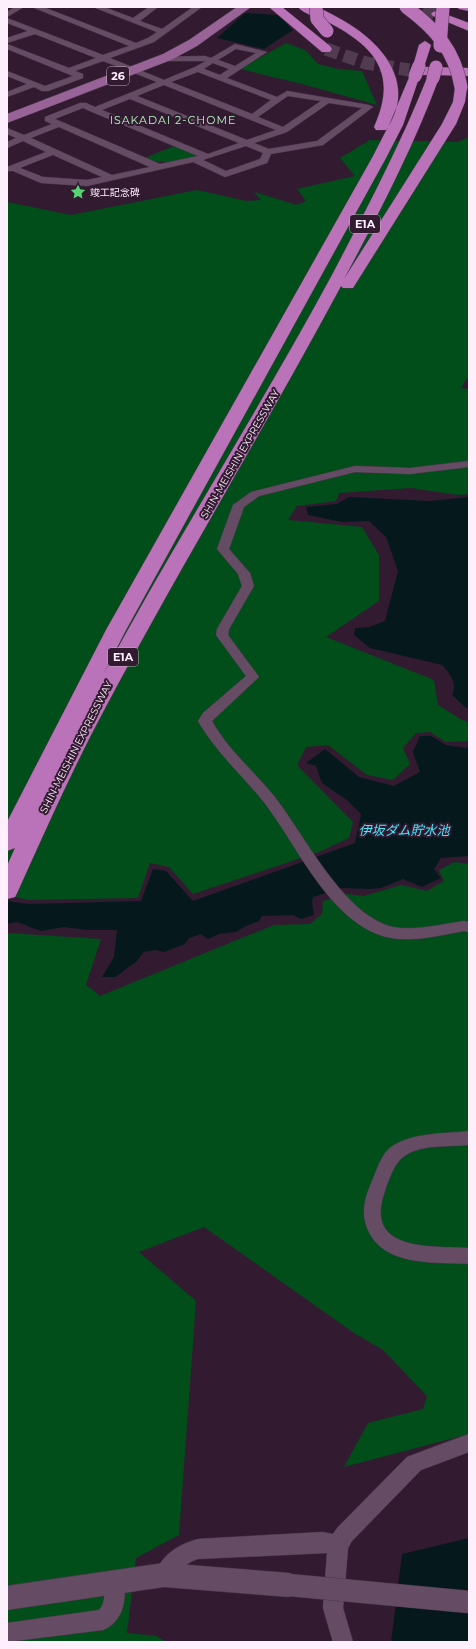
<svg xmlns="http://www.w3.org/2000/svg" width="476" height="1649" font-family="Montserrat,'Noto Sans JP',sans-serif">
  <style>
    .green { fill: #014e1b }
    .water { fill: #05191c }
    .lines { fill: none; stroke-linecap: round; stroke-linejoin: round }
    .motorway-tunnel { stroke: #513b50; stroke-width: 13; stroke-dasharray: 13 6; stroke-linecap: butt }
    .minor-casing { stroke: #4b384b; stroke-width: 1 }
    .tertiary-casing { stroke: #4b384b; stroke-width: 1 }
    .primary-casing { stroke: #4b384b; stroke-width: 1 }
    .motorway-casing { stroke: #4b384b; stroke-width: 1 }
    .minor { fill: #654c64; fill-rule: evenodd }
    .tertiary { fill: #654c64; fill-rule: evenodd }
    .primary { fill: #986396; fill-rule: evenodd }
    .motorway { fill: #ba73b8; fill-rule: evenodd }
    .tertiary-bridge-casing { stroke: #4b384b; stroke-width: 23; stroke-linecap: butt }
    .motorway-bridge-casing { stroke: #4b384b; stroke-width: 14; stroke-linecap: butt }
    .tertiary-bridge { stroke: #654c64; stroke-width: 22 }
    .motorway-bridge { stroke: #ba73b8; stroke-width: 13 }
    .labels { text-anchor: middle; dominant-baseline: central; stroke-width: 4; stroke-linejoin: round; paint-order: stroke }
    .far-poi-label { font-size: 10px; fill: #feeffd; stroke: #321b31; text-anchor: start }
    .far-street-label { font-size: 10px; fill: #feeffd; stroke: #321b31 }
    .shield { fill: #321b31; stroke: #c1afc0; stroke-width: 1 }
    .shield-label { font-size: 11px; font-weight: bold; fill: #feeffd }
    .far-neighbourhood-label { font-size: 11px; letter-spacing: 1px; fill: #b6f6be; stroke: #321b31 }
    .water-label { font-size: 13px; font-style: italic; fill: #48e6fb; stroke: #321b31 }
  </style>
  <rect width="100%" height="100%" fill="#321b31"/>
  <!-- green -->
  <path class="green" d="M286,43l19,7 13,14 20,5 24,2 15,34 -75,-21 -62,-15z
    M469,137v238l-8,13 8,1v105l-11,1 -47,-7 -72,5 -3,8 -39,5 -9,14 74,7 17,28v46l-53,36 108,43 4,25 24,15 7,2v19l-23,1 -16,-10 -14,1 -13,15 7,16 -17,16 -26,-5 -39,-30 -22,2 -9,18 56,57 -4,16 -30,14 -126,42 -24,-27 -19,-4 -12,35 -110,2 -21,-5v-693l64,13 126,-25 49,11 15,-1 -7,-8 43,13 9,-4 -9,-12 58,-13 -15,-18 30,-18 87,2z
    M174,146l23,8 -2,3c-18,3 -33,9 -50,1z
    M455,862l14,2v570l-125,33 24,-44 55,-14 4,-13 -44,-46 -29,-17 -150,-106 -65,25 57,49 -17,234 -43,23 -9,75 30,3 8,6h-158v-709l94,6 -15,46 14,11 174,-71 36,-1 12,-10 1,-13 23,-7 18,2 37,-11 26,6 17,-10 -5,-11z"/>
  <!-- water -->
  <path class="water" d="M245,13l33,2 15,15 -29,19 -47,-11z
    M349,497l81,4 39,-4v211h-3l-14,-13c6,-11 -2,-22 -10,-30l-72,-17 -16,-13 1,-7 14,-1 16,-6 13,-50 -12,-34 -17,-16 -27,1 -34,-7 -2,-8 31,-3z
    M420,736h11l15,9 20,3 3,-2v110l-28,2 -7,11 7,9 -19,9 -19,-8 -22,9 -13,1 -25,-1 -30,9 -1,6 2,12 -13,4 -8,-4 -31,1 -3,5 -13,5 -10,6 -17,2 -11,5 -7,-5 -12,4 -4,6 -21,8 -9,-2 -11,2 -8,10 -21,15h-13l12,-20 3,-27h-30l-23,-3 -23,4 -24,-9 -10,2v-23l21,3 113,-3 12,-32 13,2 27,30 162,-58 6,-29 -14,-14 -25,-17 -6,-17 -10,-3 19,-14 34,28 35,9 26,-14 -7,-20z
    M469,1538v104h-78l11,-88z"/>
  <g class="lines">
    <!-- motorway-tunnel -->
    <path class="motorway-tunnel" d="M424,7l13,7
      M326,49l40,14 43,7"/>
    <!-- minor casing -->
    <g class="minor-casing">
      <path id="minor" d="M15,7h9l-17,10v-5z
        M32,7h11l93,36 12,-5 9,-6 -64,-25h11l29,11 16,-11h9l-18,14 22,8 31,-22h9l-48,35 -44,16 54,22 31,-13 11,-6h-47v-4l46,-1 6,2 24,-14 32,8 -40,26 50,19 10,-6 82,14 4,2 -50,38 -52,9 -4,9 -42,14 -32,-15 -106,24 -46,-3 -28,-12h-6v-4l39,-15 -23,-11 -16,7v-6l9,-4 -9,-4v-6l17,7 28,-11 -7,-3v-4l35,-14h6l9,4 62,-25 -54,-21 -28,10 8,3v4l-35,13h-6l-8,-4 -27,10v-5l20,-8 -20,-8v-5l38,15 28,-10 -66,-27v-5l62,24 27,-10 -61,-24 -28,9v-5l21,-7 -21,-8v-5l96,37 26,-9zM236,49l20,4 -21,13 -17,-6zM213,63l16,6 -9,6 -16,-6zM198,72l73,28 -19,14 -81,-32zM164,85l112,45 -29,10 -110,-44zM288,96l33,5 -38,26 -25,-10zM130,99l109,44 -31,11 -106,-44zM329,103l33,5 -45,33 -48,8 -15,-6 33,-11zM83,108l9,4 106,44 -38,8 -105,-45zM59,127l91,40 -38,8 -81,-37zM246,146l17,7 -3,6 -34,12 -23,-11zM53,155l49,22 -15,3 -44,-3 -23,-9z
        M469,461v6l-59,7 -55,-2 -96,24 -15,11 -15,42 21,24 4,13 -25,43 -1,6 31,42 -47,44c16,29 41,49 62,75 30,38 65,111 112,129 21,8 56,-1 78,-4l5,1v10l-5,-1c-28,5 -60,14 -87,3 -52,-21 -81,-91 -114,-133 -22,-27 -47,-49 -65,-80l5,-8 43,-37 -30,-41 1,-6 25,-43 -4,-12 -21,-25 16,-44 18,-13 104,-26 55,2z
        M469,1131v14c-20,2 -46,-1 -63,10 -11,6 -17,24 -21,36 -22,61 45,55 84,57v16c-33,-2 -85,3 -101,-34 -7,-14 -4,-30 2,-44 6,-13 11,-34 24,-41 23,-13 50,-11 75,-14z
        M469,1434v18l-48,18 -69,71 -4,7 -5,60 10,34h-20l-10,-34 4,-55 -129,6c-18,5 -20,20 -34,26l-7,-3 -3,-7c9,-21 23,-30 44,-36l124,-7 11,2 5,-7 69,-70z
        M114,1572l7,3c8,20 3,47 -18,55l-96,12v-19l92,-13c9,-9 3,-24 8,-35z"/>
    </g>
    <!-- tertiary casing -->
    <g class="tertiary-casing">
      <path id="tertiary" d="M164,1563l125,10 9,3 3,9 -3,9 -9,3 -125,-10 -157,23v-24z"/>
    </g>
    <!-- primary casing -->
    <g class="primary-casing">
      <path id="primary" d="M237,7h14l-54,39 -26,14 -164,63v-9l156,-60 26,-14z"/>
    </g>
    <!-- motorway casing -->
    <g class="motorway-casing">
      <path id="motorway" d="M269,7h13l48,39 2,3 -2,3h-8z
        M298,7c5,0 11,-1 16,0 10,2 21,9 30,14 40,23 73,64 42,109h-10l-2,-3c24,-53 2,-80 -46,-105 -8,-4 -25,-8 -30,-15z
        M457,7h12v4l-10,-2z
        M437,11l32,12v8l-36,-15 -2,-2 2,-2z
        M425,41l6,4 -7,22 45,1v8l-33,-1 3,3c-26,70 -60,135 -95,201l98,-155 11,-22 2,-15 6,-4 6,4 -2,15 -9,22 -103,164h-10l-2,-2c-81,151 -171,297 -250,449 -26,51 -49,103 -73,156l-3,6 -8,2v-33l8,-18 -8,3v-29l99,-192 266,-472 17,-33 22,-52 -1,-2 4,-3 -1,-2 6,-21zM420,75h10l-3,3c-27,68 -61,132 -95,197 -73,135 -156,265 -229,400l23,-45 260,-472 17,-33z"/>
    </g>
    <!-- minor -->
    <use href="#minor" class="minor"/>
    <!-- tertiary -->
    <use href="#tertiary" class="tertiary"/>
    <!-- primary -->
    <use href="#primary" class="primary"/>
    <!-- motorway -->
    <use href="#motorway" class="motorway"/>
    <!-- tertiary-bridge casing -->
    <g class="tertiary-bridge-casing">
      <path id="tertiary-bridge" d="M289,1585l180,17"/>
    </g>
    <!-- motorway-bridge casing -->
    <g class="motorway-bridge-casing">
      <path id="motorway-bridge" d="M316,7l1,12 10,12
        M406,7c29,21 49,44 55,80
        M440,46l3,-39
        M415,76l4,-10
        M433,78l3,-11"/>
    </g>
    <!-- tertiary-bridge -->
    <use href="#tertiary-bridge" class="tertiary-bridge"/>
    <!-- motorway-bridge -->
    <use href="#motorway-bridge" class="motorway-bridge"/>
  </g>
  <!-- icons -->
  <defs>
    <g id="sight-bare" transform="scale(1.2)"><path d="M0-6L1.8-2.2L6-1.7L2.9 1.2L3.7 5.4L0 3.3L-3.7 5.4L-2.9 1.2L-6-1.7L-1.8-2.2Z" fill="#55d672" stroke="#321b31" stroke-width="2.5" paint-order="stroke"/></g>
  </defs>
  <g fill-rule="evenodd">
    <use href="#sight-bare" x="78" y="192"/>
  </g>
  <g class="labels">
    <!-- far-poi labels -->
    <g class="far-poi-label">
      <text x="90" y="192">竣工記念碑</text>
    </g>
    <!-- far-street labels -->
    <g class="far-street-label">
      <text transform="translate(240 454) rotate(-60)">SHIN-MEISHIN EXPRESSWAY</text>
      <text transform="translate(76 747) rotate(-63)">SHIN-MEISHIN EXPRESSWAY</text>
    </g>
    <!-- shield labels -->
    <g class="shield">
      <rect x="107" y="67" width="22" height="18" rx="3"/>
      <rect x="350" y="215" width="30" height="18" rx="3"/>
      <rect x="108" y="648" width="30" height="18" rx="3"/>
    </g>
    <g class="shield-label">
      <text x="118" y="76">26</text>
      <text x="365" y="224">E1A</text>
      <text x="123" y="657">E1A</text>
    </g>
    <!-- far-neighbourhood labels -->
    <g class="far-neighbourhood-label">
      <text x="173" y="120">ISAKADAI 2-CHOME</text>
    </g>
    <!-- water labels -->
    <g class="water-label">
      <text x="404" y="830">伊坂ダム貯水池</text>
    </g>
  </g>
  <!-- border -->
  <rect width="476" height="1649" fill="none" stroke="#feeffd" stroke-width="16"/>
</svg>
